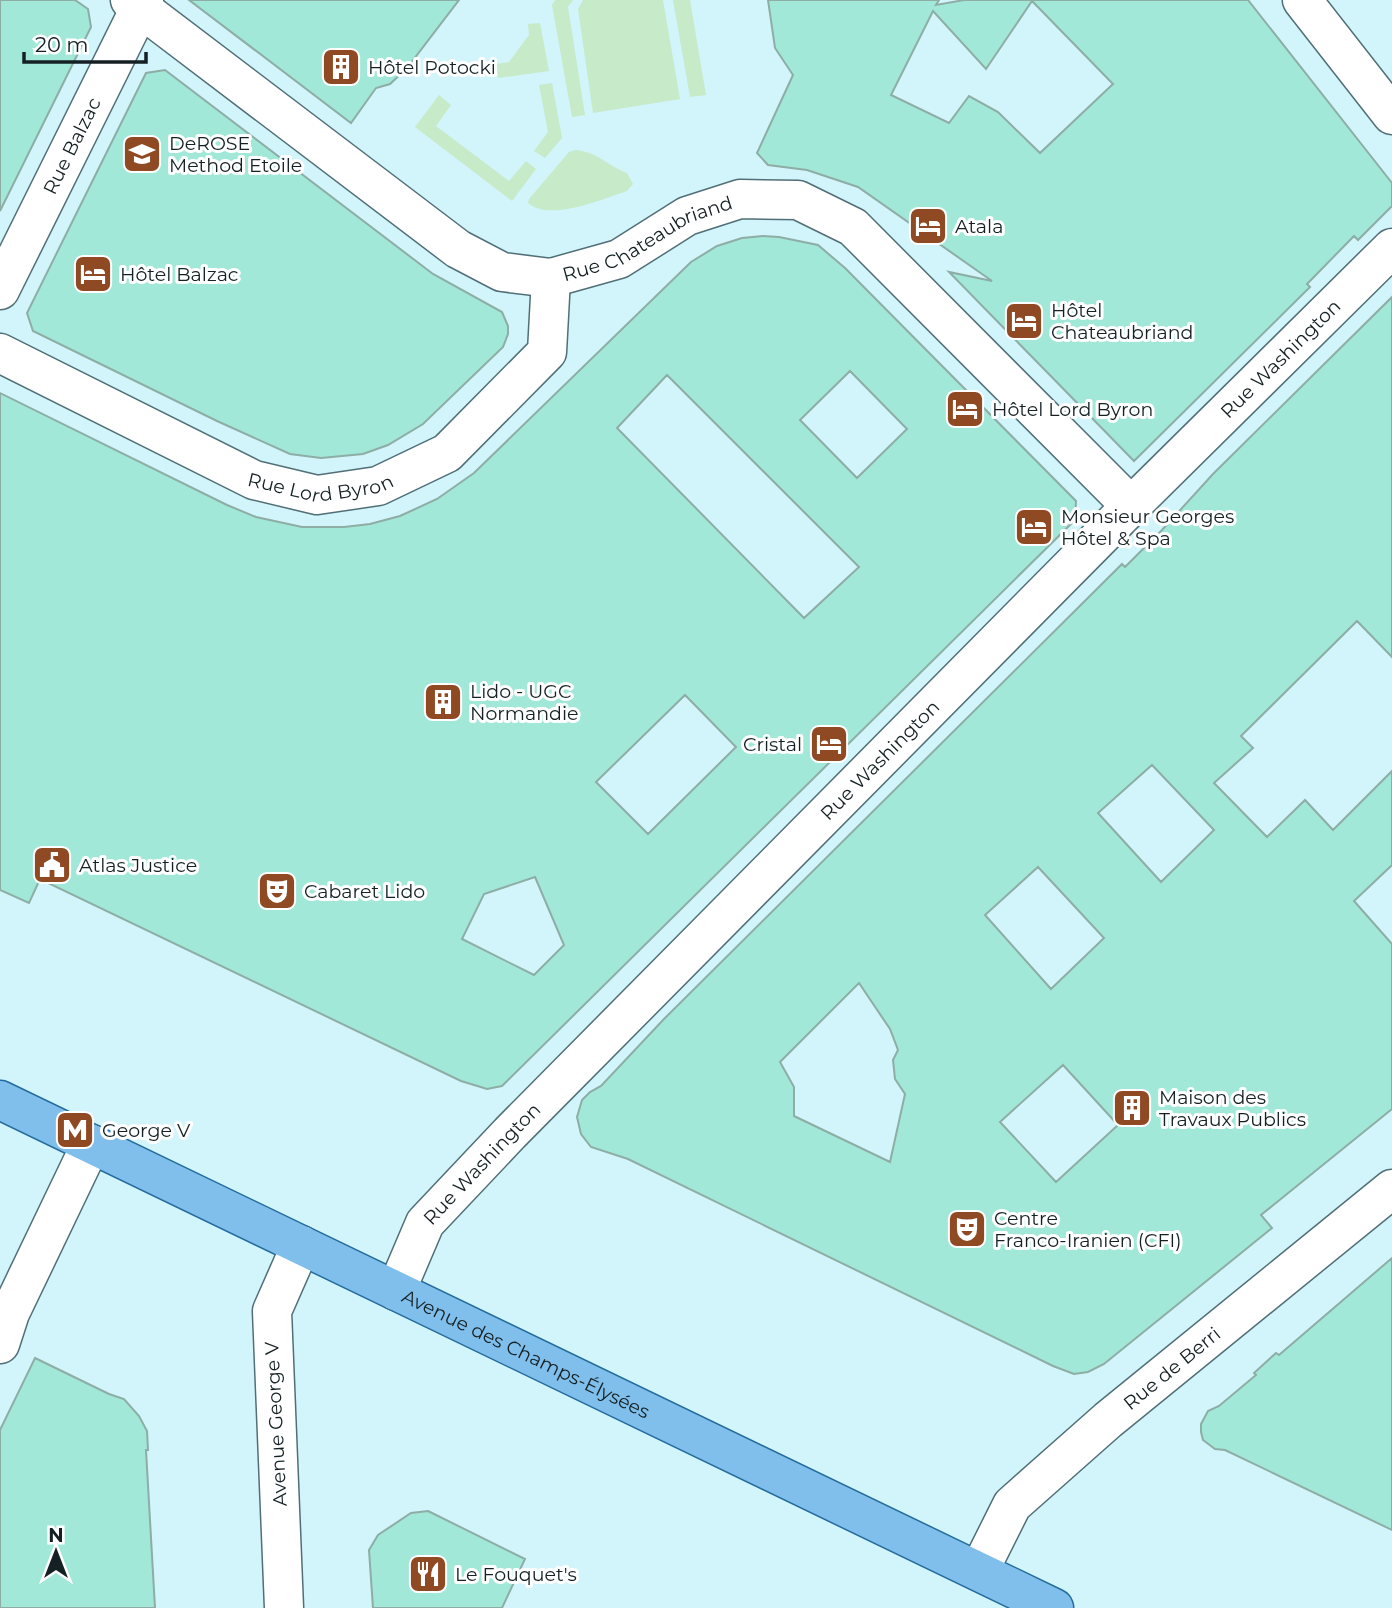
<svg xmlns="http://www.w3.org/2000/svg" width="1392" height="1608" font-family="Montserrat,sans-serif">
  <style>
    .green { fill: #c7eac8 }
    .building { fill: #a2e8d8; stroke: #8dada5; stroke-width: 2; fill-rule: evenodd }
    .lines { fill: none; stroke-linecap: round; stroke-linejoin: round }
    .street-casing { stroke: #516f76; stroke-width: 41 }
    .secondary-casing { stroke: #516f76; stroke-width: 41 }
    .primary-casing { stroke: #246c9d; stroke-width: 41 }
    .street { stroke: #fff; stroke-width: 38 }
    .secondary { stroke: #fff; stroke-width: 38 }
    .primary { stroke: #80bfec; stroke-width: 38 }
    .labels { text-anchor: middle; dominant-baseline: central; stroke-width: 6; stroke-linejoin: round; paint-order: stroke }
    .poi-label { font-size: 19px; fill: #142023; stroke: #fff; text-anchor: start }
    .street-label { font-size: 19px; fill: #142023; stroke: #fff }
  </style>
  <rect width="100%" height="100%" fill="#d2f4fb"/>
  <!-- green -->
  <path class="green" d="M555,0h18l-5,7 17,108 -13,2 -20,-112z
    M583,0h80l17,99 -87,14 -15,-104z
    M673,0h17l16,95 -16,2z
    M540,23l9,48 -51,7 -1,-14 12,-2 20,-27 -1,-11z
    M552,83l10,55 -17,20 -11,-7 14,-19 -9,-47z
    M439,95l12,10 -15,21 73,55 17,-20 10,8 -24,32 -97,-74z
    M575,150c23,2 31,15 52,23l6,11 -6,7c-25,8 -76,31 -99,12l1,-4 40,-47z"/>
  <!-- building -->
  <path class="building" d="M0,0h75l13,9 3,18 -91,184z
    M189,0h270l-52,68 -17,16 -14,4 -25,35z
    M768,0h171l-3,5 28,-5h284l144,183v23l-34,34 -4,-4 -47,48 3,3 -176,174 -185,-189 43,9 -134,-94 -51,-17 -39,-5 -11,-12 36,-78 -18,-27zM1032,1l81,83 -73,69 -42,-41 -29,-16 -20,27 -58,-28 42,-84 53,58z
    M165,70l268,204 69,38 6,14v8l-5,13 -80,77 -35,21 -25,9 -42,4 -31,-4 -73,-33 -184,-90 -6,-18 119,-240z
    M763,236l16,1 39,8 27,23 231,233 -1,19 -573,566 -15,3 -26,-8 -421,-202 -11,24 -29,-13v-497l227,112 29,12 46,10h42l26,-3 30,-8 37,-17 37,-26 217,-211 26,-16 25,-8zM850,371l57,58 -50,49 -57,-58zM667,375l192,192 -55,51 -187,-190zM685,695l51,52 -88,87 -52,-52zM535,877l29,68 -30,30 -72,-36 22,-45z
    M1392,297v360l-35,-36 -116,115 12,12 -39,35 53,54 38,-37 28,30 59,-59v94l-38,36 38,43v165l-131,106 11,13 -168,136 -16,8 -14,2 -21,-8 -425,-207 -37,-12 -10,-13 -4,-17 5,-17 8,-8 11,-6 63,-67 458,-455 3,3 37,-37 51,-56zM1152,765l62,65 -53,52 -63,-69zM1038,867l66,71 -53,51 -66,-74zM859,983l31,46 8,21 -5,10 2,19 10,15 -15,68 -96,-46v-29l-14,-25zM1063,1065l55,60 -62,57 -56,-60z
    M1392,1258v272l-167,-80 -10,-1 -12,-9 -2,-8v-8l7,-13 11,-5 37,-31 -2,-2 22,-20 3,2z
    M35,1358l74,36 15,5 15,17 8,15 1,19h-2l9,158h-155v-178z
    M428,1511l97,48 -23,49h-129l-4,-58 9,-15 33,-22z"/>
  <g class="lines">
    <!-- street casing -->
    <g class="street-casing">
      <g id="street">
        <path id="s1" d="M130,0l328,249 44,23 49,6 68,-19 68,-43 53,-17 58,1 55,27 278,279"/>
        <path d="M1302,0l90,115"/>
        <path id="s2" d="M0,290l144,-290"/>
        <path id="s3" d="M0,353l254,127 63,15 61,-9 69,-33 100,-101 4,-74"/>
        <path id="s4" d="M396,1291l29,-68 85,-90 621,-627 261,-258"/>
        <path d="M0,1344l10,-31 81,-169"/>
        <path id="s5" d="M979,1571l33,-66 96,-85 284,-231"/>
      </g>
    </g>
    <!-- secondary casing -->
    <g class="secondary-casing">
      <path id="secondary" d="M284,1608l-12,-297 29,-66"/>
    </g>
    <!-- primary casing -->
    <g class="primary-casing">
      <g id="primary">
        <path id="s6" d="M0,1100l1054,508"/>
      </g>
    </g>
    <!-- street -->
    <use href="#street" class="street"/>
    <!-- secondary -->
    <use href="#secondary" class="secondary"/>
    <!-- primary -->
    <use href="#primary" class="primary"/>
  </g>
  <!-- icons -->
  <defs>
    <g id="building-square" transform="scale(2.0125)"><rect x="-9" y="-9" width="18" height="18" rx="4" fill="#904a23" stroke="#fff"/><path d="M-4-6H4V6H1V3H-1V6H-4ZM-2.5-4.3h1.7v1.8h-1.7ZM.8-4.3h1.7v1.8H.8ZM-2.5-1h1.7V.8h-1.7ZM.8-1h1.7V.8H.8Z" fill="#fff"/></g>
    <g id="university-square" transform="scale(2.0125)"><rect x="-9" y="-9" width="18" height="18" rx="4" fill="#904a23" stroke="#fff"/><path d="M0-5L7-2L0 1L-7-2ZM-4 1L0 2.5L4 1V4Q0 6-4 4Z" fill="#fff"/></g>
    <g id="hotel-square" transform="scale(2.0125)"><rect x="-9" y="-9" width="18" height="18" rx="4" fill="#904a23" stroke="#fff"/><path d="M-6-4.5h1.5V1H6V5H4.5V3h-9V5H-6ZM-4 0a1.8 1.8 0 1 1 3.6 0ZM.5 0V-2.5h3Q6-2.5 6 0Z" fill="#fff"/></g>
    <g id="civic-square" transform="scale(2.0125)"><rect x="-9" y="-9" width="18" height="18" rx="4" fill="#904a23" stroke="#fff"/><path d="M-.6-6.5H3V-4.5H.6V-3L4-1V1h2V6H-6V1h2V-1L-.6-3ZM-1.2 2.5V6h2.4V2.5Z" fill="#fff"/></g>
    <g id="theatre-square" transform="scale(2.0125)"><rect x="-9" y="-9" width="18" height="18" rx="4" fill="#904a23" stroke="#fff"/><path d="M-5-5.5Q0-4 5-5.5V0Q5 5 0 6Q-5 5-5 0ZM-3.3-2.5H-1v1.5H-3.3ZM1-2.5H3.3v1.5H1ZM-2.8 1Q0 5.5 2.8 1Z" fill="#fff"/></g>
    <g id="metro-square" transform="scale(2.0125)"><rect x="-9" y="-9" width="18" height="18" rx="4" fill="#904a23" stroke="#fff"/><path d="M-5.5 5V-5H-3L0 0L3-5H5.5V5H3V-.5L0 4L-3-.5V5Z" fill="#fff"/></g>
    <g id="restaurant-square" transform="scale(2.0125)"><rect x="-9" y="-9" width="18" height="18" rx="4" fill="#904a23" stroke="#fff"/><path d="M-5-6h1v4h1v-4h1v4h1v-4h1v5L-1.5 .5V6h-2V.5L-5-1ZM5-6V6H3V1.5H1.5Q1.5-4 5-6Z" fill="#fff"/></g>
  </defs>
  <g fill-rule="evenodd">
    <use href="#building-square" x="341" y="67"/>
    <use href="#university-square" x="142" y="154"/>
    <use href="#hotel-square" x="928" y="226"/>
    <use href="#hotel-square" x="93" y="274"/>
    <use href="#hotel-square" x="1024" y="321"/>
    <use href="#hotel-square" x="965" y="409"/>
    <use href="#hotel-square" x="1034" y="527"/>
    <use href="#building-square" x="443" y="702"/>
    <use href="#hotel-square" x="829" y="744"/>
    <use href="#civic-square" x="52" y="865"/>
    <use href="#theatre-square" x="277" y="891"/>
    <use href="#building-square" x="1132" y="1108"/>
    <use href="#metro-square" x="75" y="1130"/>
    <use href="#theatre-square" x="967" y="1229"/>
    <use href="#restaurant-square" x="428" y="1574"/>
  </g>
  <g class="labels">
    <!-- poi labels -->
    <g class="poi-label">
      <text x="368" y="67">Hôtel Potocki</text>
      <text x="169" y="143">DeROSE<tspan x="169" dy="22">Method Etoile</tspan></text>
      <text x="955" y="226">Atala</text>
      <text x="120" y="274">Hôtel Balzac</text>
      <text x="1051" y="310">Hôtel<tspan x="1051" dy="22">Chateaubriand</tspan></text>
      <text x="992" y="409">Hôtel Lord Byron</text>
      <text x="1061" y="516">Monsieur Georges<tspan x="1061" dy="22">Hôtel &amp; Spa</tspan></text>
      <text x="470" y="691">Lido - UGC<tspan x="470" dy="22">Normandie</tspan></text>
      <text x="802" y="744" text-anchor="end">Cristal</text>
      <text x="79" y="865">Atlas Justice</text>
      <text x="304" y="891">Cabaret Lido</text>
      <text x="1159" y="1097">Maison des<tspan x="1159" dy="22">Travaux Publics</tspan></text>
      <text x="102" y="1130">George V</text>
      <text x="994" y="1218">Centre<tspan x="994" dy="22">Franco-Iranien (CFI)</tspan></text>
      <text x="455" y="1574">Le Fouquet's</text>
    </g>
    <!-- street labels -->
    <g class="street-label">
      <text stroke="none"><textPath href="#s2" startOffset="161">Rue Balzac</textPath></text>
      <text stroke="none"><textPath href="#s1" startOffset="616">Rue Chateaubriand</textPath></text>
      <text stroke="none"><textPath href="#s4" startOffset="1290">Rue Washington</textPath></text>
      <text stroke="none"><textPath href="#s3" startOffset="352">Rue Lord Byron</textPath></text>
      <text stroke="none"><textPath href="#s4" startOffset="723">Rue Washington</textPath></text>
      <text stroke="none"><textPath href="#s4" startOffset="156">Rue Washington</textPath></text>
      <text stroke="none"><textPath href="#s6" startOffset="584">Avenue des Champs-Élysées</textPath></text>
      <text stroke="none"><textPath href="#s5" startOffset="284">Rue de Berri</textPath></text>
      <text transform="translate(276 1424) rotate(-93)">Avenue George V</text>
    </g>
  </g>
  <!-- north arrow -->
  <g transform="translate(56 1552)" stroke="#ffffff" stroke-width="5" paint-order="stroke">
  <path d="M0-5L12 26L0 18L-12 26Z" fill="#142023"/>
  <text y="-10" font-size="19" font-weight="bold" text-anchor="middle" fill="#142023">N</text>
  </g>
  <!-- scale -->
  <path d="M24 52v10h122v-10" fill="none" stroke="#142023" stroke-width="3.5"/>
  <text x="35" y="52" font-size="21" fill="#142023" stroke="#ffffff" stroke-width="5" paint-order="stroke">20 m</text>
</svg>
